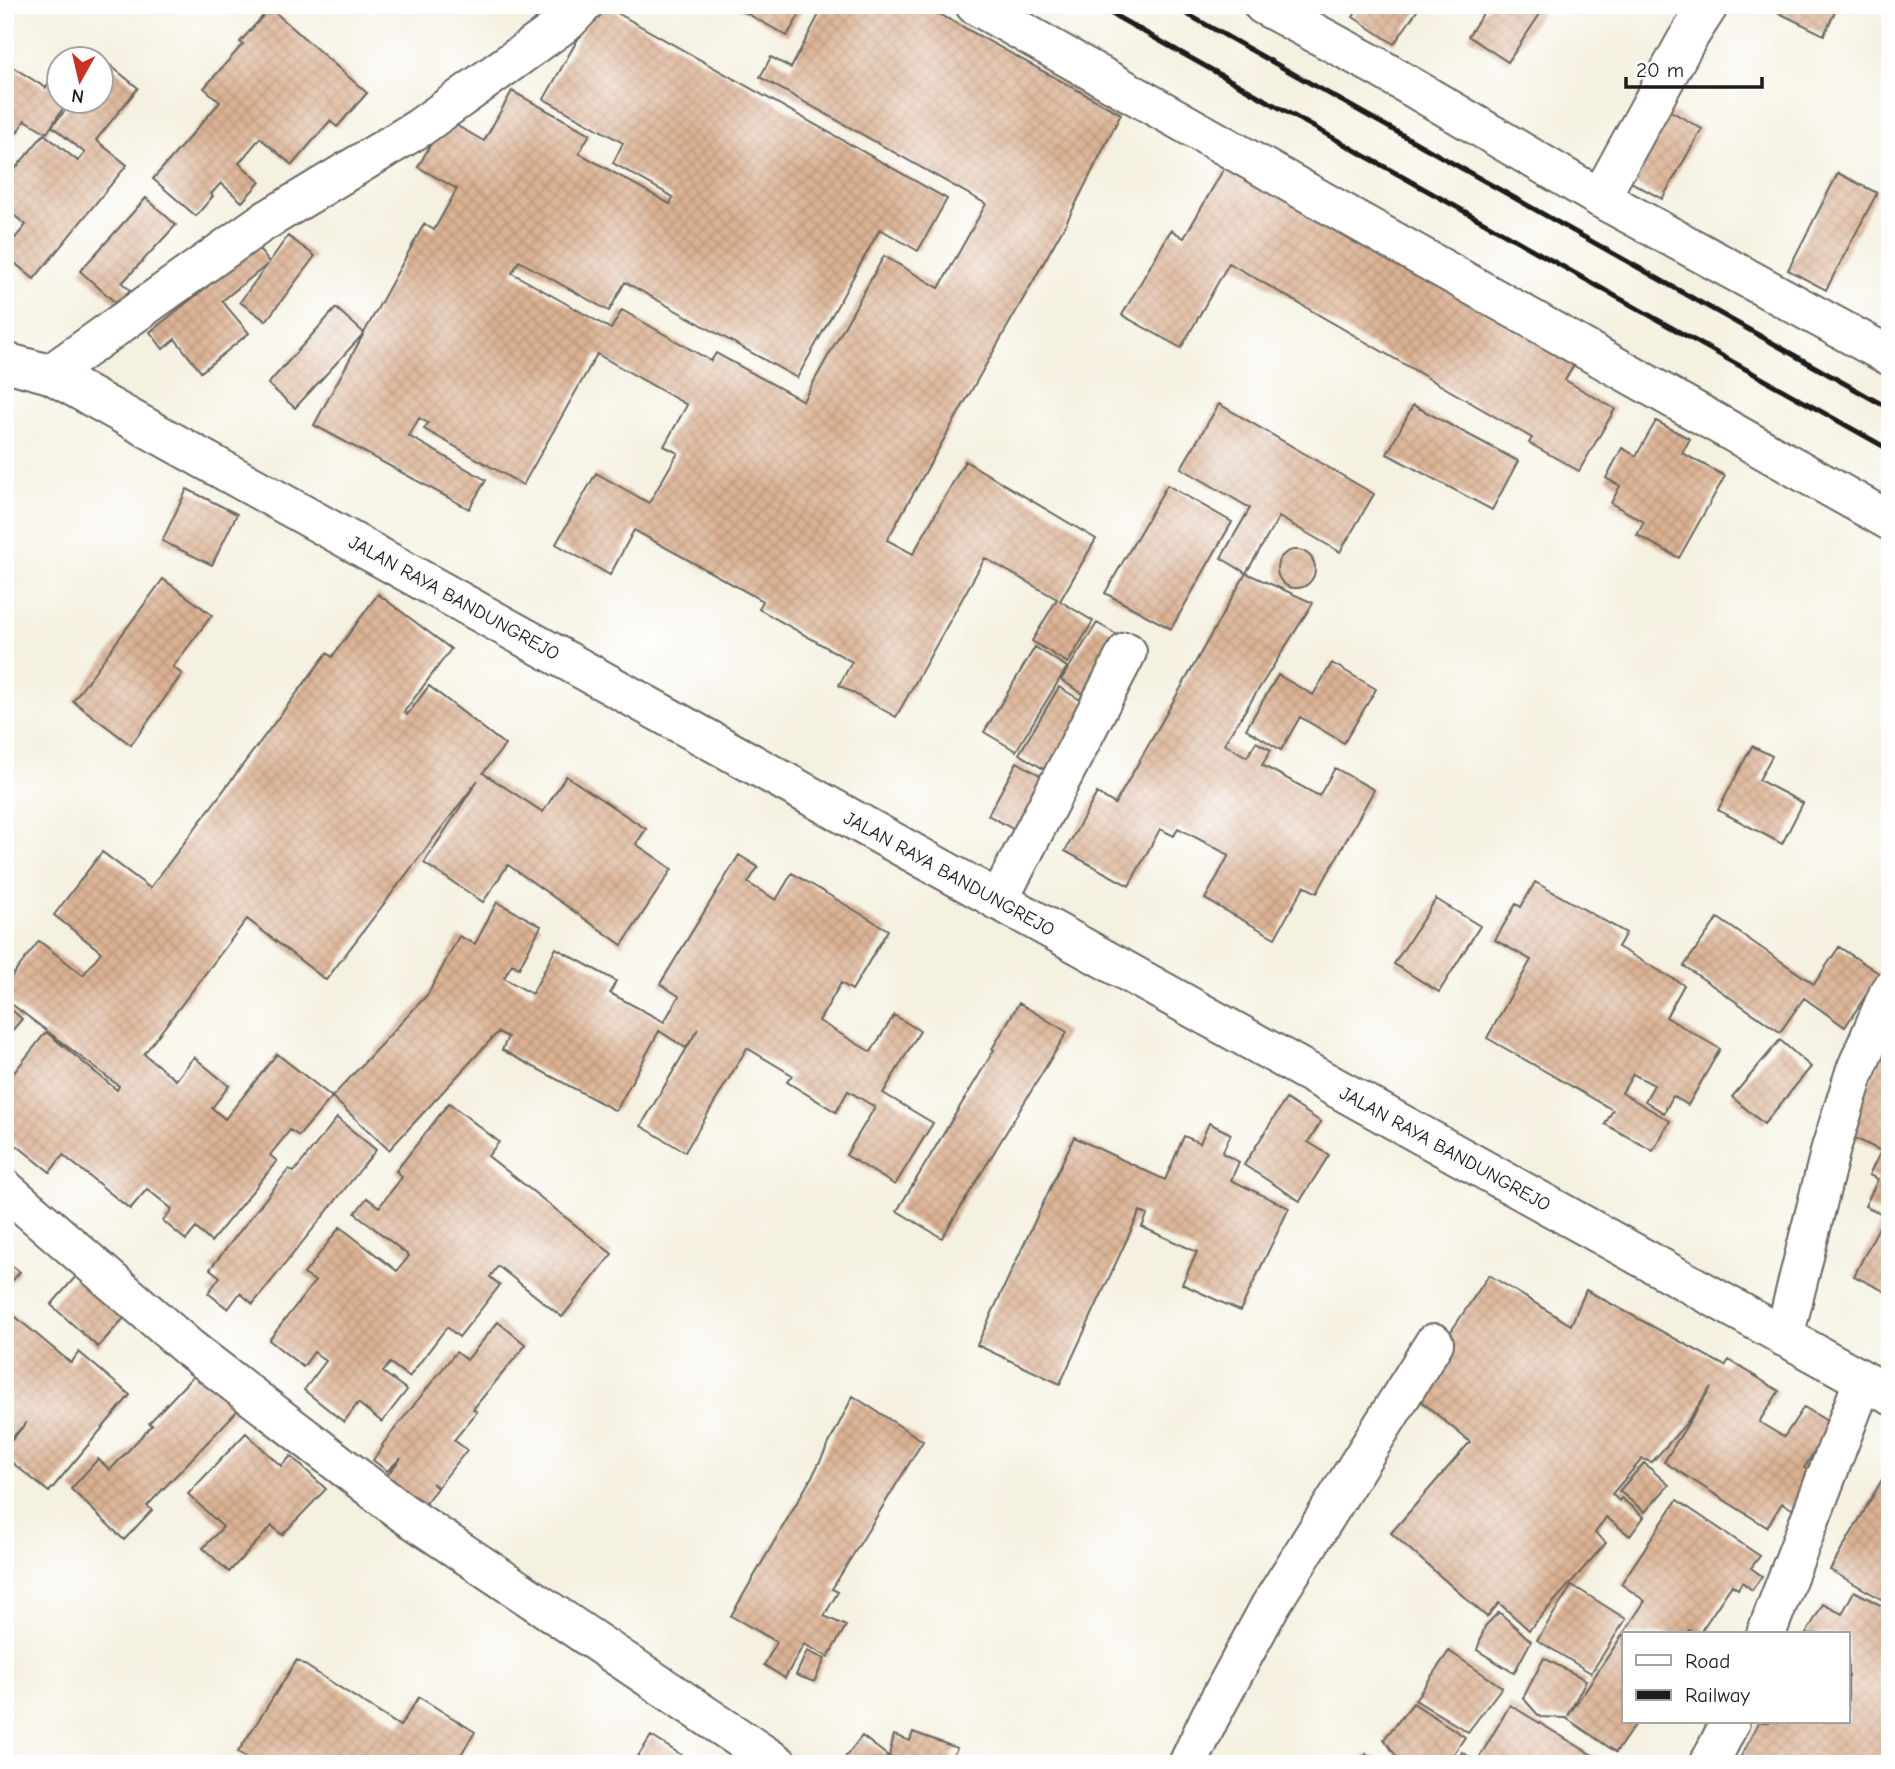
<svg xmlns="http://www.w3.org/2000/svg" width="1895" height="1769" font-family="'Comic Neue',sans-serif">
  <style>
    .building { fill: url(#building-cross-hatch) }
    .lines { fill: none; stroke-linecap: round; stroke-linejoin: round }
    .minor-casing { stroke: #686761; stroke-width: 42 }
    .major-casing { stroke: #686761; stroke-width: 42 }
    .minor { stroke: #fff; stroke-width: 38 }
    .major { stroke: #fff; stroke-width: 38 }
    .rail { stroke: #1c1c1c; stroke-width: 5 }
    .labels { text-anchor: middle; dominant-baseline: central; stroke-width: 5; stroke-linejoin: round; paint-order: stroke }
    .street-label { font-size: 19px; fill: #1c1c1c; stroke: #fff }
  </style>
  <defs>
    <pattern id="building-cross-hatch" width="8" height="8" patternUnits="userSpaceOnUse" patternTransform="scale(1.75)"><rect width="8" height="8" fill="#dbb293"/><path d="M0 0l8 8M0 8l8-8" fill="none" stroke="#bb987e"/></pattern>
  </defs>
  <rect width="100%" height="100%" fill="#fff"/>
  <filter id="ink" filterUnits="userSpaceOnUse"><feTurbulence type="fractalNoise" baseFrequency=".0143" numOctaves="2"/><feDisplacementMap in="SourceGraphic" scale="14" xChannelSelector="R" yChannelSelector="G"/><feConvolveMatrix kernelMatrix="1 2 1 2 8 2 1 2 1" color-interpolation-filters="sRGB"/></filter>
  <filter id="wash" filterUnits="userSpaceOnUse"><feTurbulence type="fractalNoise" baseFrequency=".00686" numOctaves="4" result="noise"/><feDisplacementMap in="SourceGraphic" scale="28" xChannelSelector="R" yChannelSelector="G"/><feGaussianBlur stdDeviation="1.57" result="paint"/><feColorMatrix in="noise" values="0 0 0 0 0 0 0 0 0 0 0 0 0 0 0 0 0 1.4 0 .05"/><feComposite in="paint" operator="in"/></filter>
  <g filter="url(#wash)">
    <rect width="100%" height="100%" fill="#f5f1e1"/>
    <g id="blocks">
      <!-- building -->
      <path class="building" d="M597,5h6l344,194 -29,52 -38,-22 -83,149 -172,-96 -16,29 -90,-50 -7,12 99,56 11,-19 89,51 5,-8 87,48 81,-145 55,32 47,-84 -226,-127 11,-20 20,11 33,-63h99l198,109 -55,109 -179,317 26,14 52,-93 131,78 -36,62 33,20 -25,42 -36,-22 25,-42 -72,-41 -89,159 -57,-32 13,-23 -93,-53 4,-8 -129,-71 -24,45 -54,-31 40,-71 53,30 29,-50 -14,-7 23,-41 -90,-51 -74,131 -99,-56 4,-6 -9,-5 -10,18 77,44 -17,29 -155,-84 50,-92 -69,75 -27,-24 68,-76 28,25 60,-109 10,6 23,-41 -39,-22 27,-48 39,22 28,-50 78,43 -11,19 91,51 3,-7 -60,-34 10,-20 -79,-44z
        M732,5h73l-18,31z
        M1361,5h60l-27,39 -41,-27z
        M1489,5h57l-38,57 -40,-26z
        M1783,5h55l-14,30 -45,-22z
        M270,8l97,85 -30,34 -7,-6 -38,44 -32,-27 -21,25 21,19 -18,20 -21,-19 -10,11 2,2 -17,20 -43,-37 67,-77 -16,-14 39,-44 -3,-2z
        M105,61l33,27 -42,52 31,25 -93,114 -29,-24v-5l21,-25 -21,-17v-27l39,-47 34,27 7,-8 -33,-27 20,-24h30v-37z
        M5,62l41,26 7,-12 7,4v22h7l-20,31 -22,-13 -20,31z
        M1639,93l63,36 -40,70 -48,-26z
        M1227,163l348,200 -10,17 50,29 -36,62 -50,-28 3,-5 -303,-175 -48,85 -59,-33 49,-85 13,8z
        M1838,173l39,20 -51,97 -38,-20z
        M146,198l30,27 -54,58 8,7 -13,14 -37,-33z
        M288,236l27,20 -49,65 -26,-19 28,-38 -46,37 27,32 -48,39 -26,-33 -12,10 -13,-17 107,-85 12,15z
        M1219,404l155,90 -34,58 -61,-35 -33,56 -25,-15 29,-50 -69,-40z
        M1413,405l105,56 -26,49 -105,-56z
        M1656,421l34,18 -8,14 43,23 -46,82 -42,-23 7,-13 -33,-19 9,-17 -14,-8 16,-30 14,8z
        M1167,485l65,37 -61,107 -66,-36z
        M187,489l50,25 -25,51 -50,-24z
        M1277 569a19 19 0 1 1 38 0a19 19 0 1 1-38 0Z
        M1246,573l67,30 -89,141 23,13 9,-15 15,8 -9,15 57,31 16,-28 39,22 -57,103 -13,-7 -29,52 -70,-39 24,-44 -51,-27 -4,8 -14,-7 -31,57 -64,-35 32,-58 18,11z
        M163,579l49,36 -39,52 9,7 -51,71 -58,-44z
        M378,594l73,55 -47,63 3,3 22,-29 76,59 -22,28 60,39 23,-36 80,53 -10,15 36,25 -50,76 -114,-80 -25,37 -59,-39 54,-83 -152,200 -79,-61 -103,135 32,26 18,-23 35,29 -17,22 13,11 52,-65 55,43 -33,39 -9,-6 -20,25 7,6 -66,81 -15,-14 -10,12 -23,-19 9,-12 -25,-20 -17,20 -67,-54 -13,17 -45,-36v-52l41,-52 71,58 2,-4 -114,-87v-14l34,-44 44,34 18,-23 -47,-37 48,-63 48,36 177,-235 5,4z
        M1097,623l32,19 -36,58 -32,-20z
        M1035,647l32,20 -51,84 -32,-19z
        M1332,663l44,26 -32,54 -44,-26 -19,33 -35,-21 32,-54 35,20z
        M1059,687l33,20 -40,67 -33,-20z
        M1752,746l20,10 -13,24 44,23 -21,41 -64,-34z
        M1017,762l31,18 -30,52 -30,-17z
        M739,855l19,12 -10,16 28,17 16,-27 96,57 -36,60 -11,-7 -22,38 52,31 23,-37 26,16 -37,62 50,30 -38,62 -49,-30 29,-48 -27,-16 -12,21 -49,-30 5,-7 -45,-27 -62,104 -44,-26 57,-97 -12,19 -27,-17 -43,80 -114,-61 6,-13 -10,-5 -109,118 -57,-53 96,-103 31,-58 16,8 22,-42 44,24 -22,42 -7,-4 -8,14 28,16 24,-46 60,33 -6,12 54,29 15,-26 -19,-12z
        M1535,882l91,51 -8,14 66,38 -18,32 54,32 -32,56 -15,-9 -9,17 -19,-12 9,-16 -21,-11 -11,19 48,28 -17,30 -48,-27 8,-14 -126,-72 44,-78 -36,-20 21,-36 5,3z
        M1436,899l44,27 -41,66 -45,-28z
        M1718,918l96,66 25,-37 41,27 -35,53 -41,-29 -24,34 -96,-66z
        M1019,1003l48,29 -125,206 -45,-27 97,-161 -2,-1z
        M5,1004l17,15 -17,20z
        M1780,1040l31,27 -47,57 -32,-27z
        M1890,1042v252l-36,-18 31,-61 -20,-9 13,-27 -9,-4 12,-24 -34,-17 7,-22z
        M1286,1099l35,23 -13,20 21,13 -29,46 -56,-36z
        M449,1103l50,39 -11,14 124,98 -50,63 -64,-51 -8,11 10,8 -41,52 -12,-10 -38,50 -19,-14 -7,9 24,18 -25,32 -24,-19 -14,19 -40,-32 22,-29 -12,-9 -11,15 -34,-27 46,-59 -11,-7 36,-47 57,44 12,-15 -54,-43 12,-15 12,9 23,-30 -6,-6z
        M337,1118l39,32 -123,154 -13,-11 -12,16 -20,-16 12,-16 -10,-8 79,-100 5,3z
        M1209,1123l22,11 -9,19 17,9 -8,18 58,28 -49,103 -58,-27 15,-32 -55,-25 5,-12 -7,-4 -80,173 -83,-39 97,-208 91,43 19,-44 16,7z
        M5,1260l15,12 -15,17z
        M77,1275l47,43 -26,29 -47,-42z
        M1489,1275l82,50 15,-35 139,76 4,-6 50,31 -20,31 25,15 20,-30 28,17 -28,44 15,9 -22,35 -15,-9 -15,24 -103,-65 47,-75 -27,39 -32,36 -10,-3 -30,35 7,7 2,-3 23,19 -14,19 -24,-19 -11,16 11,10 -77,87 -30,-27 -12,14 -96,-84 79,-91 -60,-50z
        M5,1308l66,55 8,-11 51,43 -81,97 -44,-35v-9l22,-26 -22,23z
        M498,1322l28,23 -53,64 4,3 -23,28 13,10 -29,37 -6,-4 5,5 -16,20 -38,-28 18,-22 -14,13 -14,-11 10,-13 -1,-2 74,-93 11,8z
        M197,1372l41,38 -91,96 5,4 -28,30 -53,-51 27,-30 12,11 42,-45 -3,-2z
        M853,1396l70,45 -91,148 6,3 -14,24 22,10 -18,31 -24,-13 -19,34 -21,-13 13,-23 -46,-26 83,-143z
        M246,1433l35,33 10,-10 35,33 -44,46 -10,-9 -43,46 -26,-24 20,-21 -35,-33z
        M1644,1463l25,22 -24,27 -26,-21z
        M1890,1466v138l-60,-34z
        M1677,1500l83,56 -9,12 11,8 -10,14 -10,-8 -4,7 -6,-4 -33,49 -10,-4 -3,4h-62v88h13l-21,30 -50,-34 -26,-1 -17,-19 21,-40 42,22 -18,36 77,-115 -24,-17z
        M1572,1585l54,34 -35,54 -54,-33z
        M1854,1591l36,19v154h-153l22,-42h89v-88h-42l17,-30 19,10z
        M1499,1612l32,29 -17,32 -37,-23 8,-24z
        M807,1651l18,8 -11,23 -18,-7z
        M1449,1651l53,36 -34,45 -53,-32z
        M297,1660l103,66 19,-29 56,35 -20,32h-199l-18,-12z
        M1413,1703l52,34 -18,27h-45l-18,-25z
        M1510,1705l97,59h-117l-11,-6z
        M913,1732l44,16 -8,16h-46l-14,-8 5,-21 16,6z
        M651,1736l45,28h-63z
        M862,1736l26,20 -7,8h-41z
        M1462,1752l19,12h-25z
        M1366,1754l23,10h-28z"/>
    </g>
  </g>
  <g filter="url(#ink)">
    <use href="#blocks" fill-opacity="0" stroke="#686761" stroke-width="2"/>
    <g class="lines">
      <!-- minor casing -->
      <g class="minor-casing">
        <path id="minor" d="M975,5l915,516
          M1263,5l113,61 224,132 290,158
          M1600,198l86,-157 23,-36
          M50,374l210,-150 159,-96 149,-107 15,-16
          M998,901l129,-249
          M5,1189l184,159 213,164 376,252
          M1784,1337l47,-189 24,-76 35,-82
          M1766,1634l97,-253
          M1188,1764l22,-47 60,-111 164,-263
          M1709,1764l21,-42"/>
      </g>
      <!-- major casing -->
      <g class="major-casing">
        <path id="major" d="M5,362l45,12 1840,1021"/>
      </g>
      <!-- minor -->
      <use href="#minor" class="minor"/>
      <!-- major -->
      <use href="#major" class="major"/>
      <!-- rail -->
      <path class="rail" d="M1096,5l794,445
        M1171,5l719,404"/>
    </g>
  </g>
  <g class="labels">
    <!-- street labels -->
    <g class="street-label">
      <text transform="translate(454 598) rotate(29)">JALAN RAYA BANDUNGREJO</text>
      <text transform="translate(949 874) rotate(29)">JALAN RAYA BANDUNGREJO</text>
      <text transform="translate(1445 1149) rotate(29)">JALAN RAYA BANDUNGREJO</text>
    </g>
  </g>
  <!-- margin -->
  <rect width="1895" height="1769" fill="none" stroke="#fff" stroke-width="28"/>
  <!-- legend -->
  <rect x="1622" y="1632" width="228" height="91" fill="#ffffff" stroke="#a4a4a4" stroke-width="2"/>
  <rect x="1636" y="1655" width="35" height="10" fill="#ffffff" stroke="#a4a4a4" stroke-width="2"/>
  <text x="1685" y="1668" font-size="21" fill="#1c1c1c">Road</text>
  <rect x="1636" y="1690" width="35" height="10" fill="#1c1c1c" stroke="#a4a4a4" stroke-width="2"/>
  <text x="1685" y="1702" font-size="21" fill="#1c1c1c">Railway</text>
  <!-- north arrow -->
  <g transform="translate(80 80) rotate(188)"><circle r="33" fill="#ffffff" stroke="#a4a4a4" stroke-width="2"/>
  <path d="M0-5L12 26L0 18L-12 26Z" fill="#c8321e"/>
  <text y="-10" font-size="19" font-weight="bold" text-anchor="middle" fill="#1c1c1c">N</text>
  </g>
  <!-- scale -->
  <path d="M1626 77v10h136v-10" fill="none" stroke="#1c1c1c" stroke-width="3.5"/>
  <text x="1636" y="77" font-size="21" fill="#1c1c1c" stroke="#ffffff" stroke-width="5" paint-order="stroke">20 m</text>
</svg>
